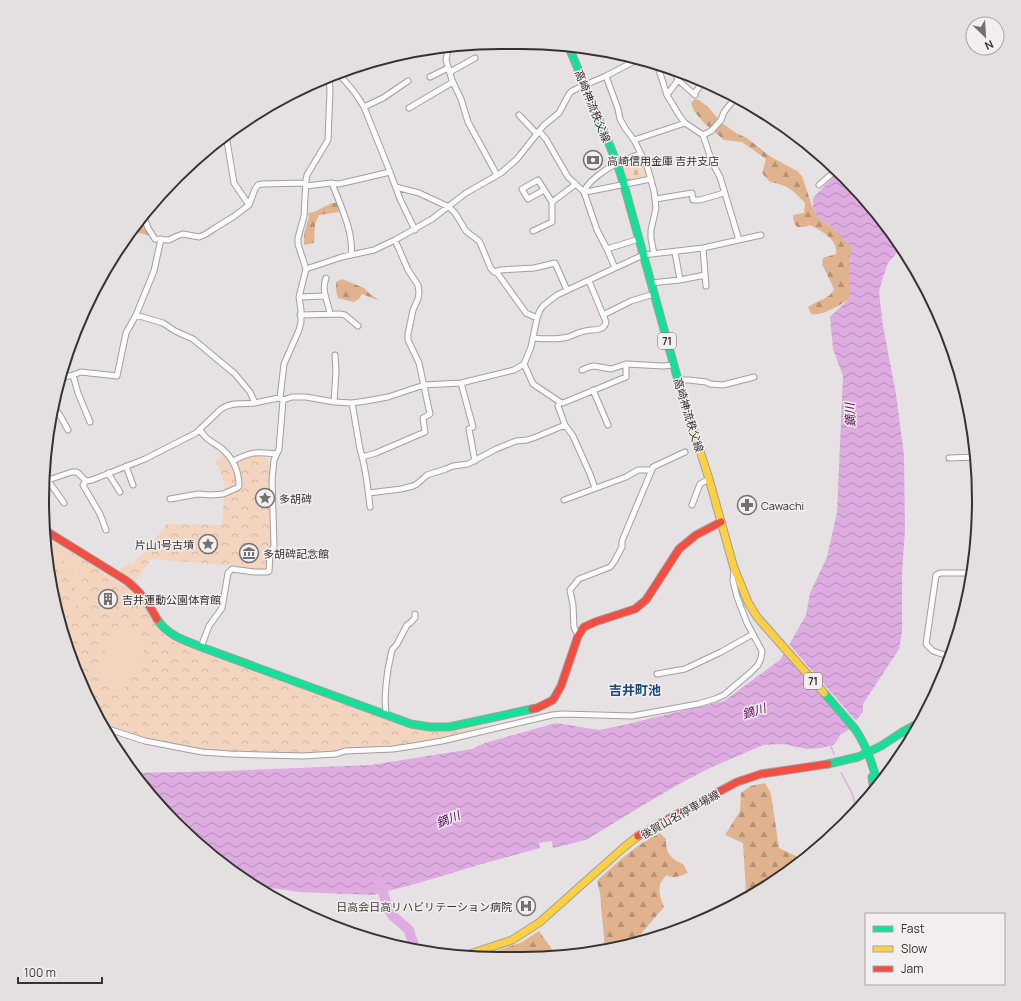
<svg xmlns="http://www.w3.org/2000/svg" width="1021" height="1001" font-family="Manrope,'Noto Sans JP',sans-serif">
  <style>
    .forest { fill: url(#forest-firs) }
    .cemetery { fill: url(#cemetery-stones) }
    .park { fill: url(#park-crowns) }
    .pitch { fill: #f2d4bf }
    .water { fill: url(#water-waves) }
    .pier { fill: #e6e2e3 }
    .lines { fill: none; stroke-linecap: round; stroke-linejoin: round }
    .stream { stroke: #deace1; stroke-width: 1.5 }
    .river { stroke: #deace1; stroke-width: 10 }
    .street-casing { stroke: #a19f9f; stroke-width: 7 }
    .fast-casing { stroke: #a19f9f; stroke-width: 9 }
    .slow-casing { stroke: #a19f9f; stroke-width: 9 }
    .jam-casing { stroke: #a19f9f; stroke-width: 9 }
    .street { stroke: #fbfbfb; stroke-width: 5 }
    .fast { stroke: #16e098; stroke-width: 7 }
    .slow { stroke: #ffcf43; stroke-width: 7 }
    .jam { stroke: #f24e42; stroke-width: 7 }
    .labels { text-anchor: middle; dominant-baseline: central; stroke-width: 3; stroke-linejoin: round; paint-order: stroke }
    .shield { fill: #f4efef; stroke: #6e6b6b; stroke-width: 1 }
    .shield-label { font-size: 10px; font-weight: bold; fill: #353233 }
    .street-label { font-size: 11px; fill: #353233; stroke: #f4efef }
    .poi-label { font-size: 11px; fill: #353233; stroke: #f4efef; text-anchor: start }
    .water-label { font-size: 12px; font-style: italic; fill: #590062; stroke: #f4efef }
    .quarter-label { font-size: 13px; font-weight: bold; fill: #1b4b7e; stroke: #f4efef }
    .rim { fill: none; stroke: #353233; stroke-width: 2 }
  </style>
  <defs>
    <pattern id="forest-firs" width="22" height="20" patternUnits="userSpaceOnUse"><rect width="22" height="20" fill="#e0b28d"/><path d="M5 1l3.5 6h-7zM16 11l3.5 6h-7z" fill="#b69174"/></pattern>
    <pattern id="cemetery-stones" width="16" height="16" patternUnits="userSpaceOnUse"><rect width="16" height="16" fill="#f2d4bf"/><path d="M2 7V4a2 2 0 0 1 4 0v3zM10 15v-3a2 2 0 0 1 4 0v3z" fill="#d0b6a5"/></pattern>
    <pattern id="park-crowns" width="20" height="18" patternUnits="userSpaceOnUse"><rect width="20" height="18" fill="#f2d4bf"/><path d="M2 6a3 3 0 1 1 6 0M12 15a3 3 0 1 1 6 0" fill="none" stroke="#d0b6a5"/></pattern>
    <pattern id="water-waves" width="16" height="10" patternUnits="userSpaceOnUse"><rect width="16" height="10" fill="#deace1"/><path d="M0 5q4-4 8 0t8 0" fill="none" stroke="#b58db7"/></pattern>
  </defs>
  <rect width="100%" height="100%" fill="#e6e2e3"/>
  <!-- forest -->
  <path class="forest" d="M695,99l4,1 9,7 14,16 14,10 11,5 24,19 26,14 5,5 11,33 5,8 12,9 15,14 6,8v5l-2,11v35c-9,6 -28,18 -38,15l-3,-7c8,-6 22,-8 26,-18l-12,-25 1,-6 13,-4c3,-14 -16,-24 -26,-29l-5,2h-8l-3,-4 -1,-8 11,-2 1,-10c-12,-13 -17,-18 -35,-21l-8,-9 4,-14 -24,-17 -18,-2 -20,-17 -10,-12 -3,-8z
    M332,203h5l3,9 -21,3 -4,9 -1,19 -10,2v-11l5,-17 -1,-4 6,-1z
    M145,217l8,19 -19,-4z
    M342,279l22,9 5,5 11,8 -18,-7 -3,5 -5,3 -16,-4 -2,-8v-8z
    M765,783l6,11 8,54 25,12 -5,4 -51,32 -2,-4 -3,-49 -18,-8 15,-24 1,-18 10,-7z
    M660,833l6,6c0,3 0,7 1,10 1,7 10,13 16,15l5,9c-8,3 -13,6 -21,2 -11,9 -8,20 -3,32l-24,28 4,6 -5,2 -34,6 -5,-56 -3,-12c17,-16 41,-38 63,-48z
    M539,931l15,21 -21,6 -50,-2 39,-14z"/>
  <!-- cemetery -->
  <path class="cemetery" d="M640,156l9,20 -2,3 -20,4 -2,-11 -4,-9z"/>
  <!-- park -->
  <path class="park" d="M257,455l8,1 6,9 -1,15 2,65 -4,8 -3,18 -10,-1 -20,-4 -84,-7 -16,23 -6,-5 -9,-6 2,-4 2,1 5,-5 3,2 9,-10 4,-3 22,-28 55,1 2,-30 3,-2 -11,-33 8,-4h3l9,7c4,-8 13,-7 21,-8z
    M44,535l81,51 14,14 7,9 11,18 7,8 7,6 15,6 217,79c32,9 48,6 79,0l1,7 -40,9 -97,11c-18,6 -38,5 -57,5 -29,0 -59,0 -88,-4 -33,-5 -64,-14 -95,-23l-17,-28 -31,-84z"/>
  <!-- pitch -->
  <path class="pitch" d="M45,541l40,24 -5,9c9,18 -4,40 -22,47l-1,-7c19,-9 25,-37 9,-51 -6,-5 -13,-8 -20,-12z
    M120,623l30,17 -28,52 -30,-16z"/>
  <!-- water -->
  <path class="water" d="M838,172l46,50 17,26 -13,15 -6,17 -3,12 4,34 13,68 8,61 1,75 -3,44v57l-3,18 -36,55v8l-15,18 -8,5 -3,6 -4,4 -12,3 -14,1 -24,-5 -20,1 -53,23 -29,15 -41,24 -54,33 -33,8 -1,-7 -13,2 1,5 -55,15 -70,21 -42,11 -73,-3 -45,-6 -57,-41 -61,-66 -4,-6 93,-2 145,-6 101,-16 13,-6 71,-20 43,7 25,-5 28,-7 72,-17 57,-42 25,-44 4,-22 17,-36 10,-45 6,-136 -10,-27 -3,-32 19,-18v-35l2,-11v-5l-6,-8 -15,-14 -12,-9 -5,-8v-11z"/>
  <!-- pier -->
  <path class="pier" d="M788,643l69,79 -7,8 -67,-78z"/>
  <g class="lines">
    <!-- stream -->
    <path class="stream" d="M830,744l4,10
      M841,773l11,20 5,18"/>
    <!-- river -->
    <path class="river" d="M378,881l5,11 5,17 5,7 16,14 6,19"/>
    <!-- street casing -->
    <g class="street-casing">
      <path id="street" d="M451,47l-3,2 -2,11 6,20 9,19 7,23 29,53
        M657,64l10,31 12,20 6,8 18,12 9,27 8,15 19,63
        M676,70l-1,2 3,8 17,15
        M450,72l25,-14
        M337,73c12,11 19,20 27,34l26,65
        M606,76l12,33 2,10 5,9 9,12 13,26 7,25 2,17 -5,22v8l3,16
        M430,77l18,-9
        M694,94l9,-12
        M667,95l11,-15
        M364,107l19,-9 25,-17
        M409,108l44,-26
        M519,115l18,19
        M539,131l7,8 22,38 16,15 7,-1 60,-12
        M226,135l8,48 15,22
        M703,135l8,-4 10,-11 3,-8 12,-15
        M634,140l51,-17
        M332,183c8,22 22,49 19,72
        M819,185l17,-15
        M306,186l25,-3 8,1 51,-12 10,27 15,31
        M396,187l23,6 30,14 6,6 11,18 13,10 2,4 10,24 7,5 28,39 11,5
        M544,190l-16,9 -6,-10 16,-9 14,22 24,-18
        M656,199l36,-6 1,7h7l24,-7
        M144,218l4,10 7,11 14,1 8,-4 6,-2 16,3 7,-3 9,-6 18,-11 16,-12 6,-16 3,-4 5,-1 43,-1
        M533,231l19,-9v-20
        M703,248l3,38
        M607,249l32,-10
        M675,252l5,28
        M615,268l-8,-19 -10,-19 -13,-38c2,-10 24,-24 33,-29 7,-3 16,-6 23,-9
        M306,269l36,-12 32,-7 21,-10 37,-21 34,-26 35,-20 16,-14 27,-34 15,-12 10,-19 3,-3 13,-6 21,-9 25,-13 5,-4
        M494,272l6,-2 34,-2 21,-5 12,27
        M326,278c-5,14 2,22 4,36
        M651,283l29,-3 25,-5
        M299,297l26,-1
        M136,315l27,8 12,8 18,8 42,35 15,18 5,11
        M300,315l40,-1 5,1 13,11
        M603,315l28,-14 23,-7
        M533,338c11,1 24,2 35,-1 6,-2 11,-5 17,-6 8,-2 19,1 21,-9l-17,-41
        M524,364l9,20 27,18 3,1 63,-26v-13l37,2 11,-1
        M582,370l7,-3 5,-1 17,3 15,-5
        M73,375l5,18 12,29
        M61,378l12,-3 8,-3 36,4 9,-43 10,-18 18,-44 7,-32
        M678,380h11l17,2 4,2 13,1 31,-8
        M461,383l12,44 -4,2 6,32
        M593,390l15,35
        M280,398l4,-34 15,-34 2,-8v-12l-2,-13 7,-28 -8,-25v-6l6,-22 2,-36 1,-5 21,-35 2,-50 -1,-14
        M334,402l2,-31 -1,-16
        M560,402l-2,4 7,19 8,11 17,38 5,14
        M352,403l8,46c6,19 8,39 10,58
        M54,407l7,10 7,13
        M362,457l14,-4 49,-21 -2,-14 7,-4 -11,-51 -11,-23v-6l5,-24 5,-11 1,-6 -1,-8 -10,-15 -13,-30
        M949,458l27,-1
        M233,461c19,-10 23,-9 43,-7
        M126,466l7,19
        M108,473l12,19
        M47,479l17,24
        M45,481l27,-9h5l9,9 6,-1 53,-21 51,-26 25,-24c10,-7 23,-5 34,-6 9,-2 17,-4 25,-5l3,2 9,-3h14l28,5 18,1 14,-2 22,-4 36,-12 37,-2 53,-13 10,-6 7,-17 6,-29 3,-8 4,-5 13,-10 86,-40 60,-7 58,-13
        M86,481l-3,4 17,29 6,16
        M369,493l32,-4 12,-3 4,-2 10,-9 19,-6 7,-3 15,-2 28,-15 20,-8 11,-1 9,-3 29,-12
        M170,499l28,-5 13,1 12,-1 14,-6 2,-2c0,-16 -6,-28 -18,-38 -8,-6 -17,-9 -21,-19
        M564,500l62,-23 12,-7h14
        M692,505l8,-21 9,-5
        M578,636l-4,-9 -1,-22 -3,-15 9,-11 31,-12 4,-5 8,-15v-6l31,-74 32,-15
        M201,647l8,-21 13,-18 6,-35 4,-4 22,3h13l2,-1 1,-18 4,-7 -2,-66 2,-20 5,-11 4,-49
        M950,657l-17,-6 -7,-7 10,-69 4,-2h32
        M657,674l28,-5 36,-17 32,-18
        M386,714l-1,-14 1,-15 2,-16 4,-19 5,-6 10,-19 3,-2 5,-5v-4
        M105,728l40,13 57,11 28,2 73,2 33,-2 9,-3 48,-2 20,-3 29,-5 110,-26 11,-1 69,2 66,-12 17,-5 9,-4 26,-22 8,-8 3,-7 1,-7 -15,-28 -10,-26 -4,-16 1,-10"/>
    </g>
    <!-- fast casing -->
    <g class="fast-casing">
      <path id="fast" d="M568,45l49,118 7,22 54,195 8,27
        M157,619c11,17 27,21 44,28l210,77 19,3h19l83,-18
        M824,693l31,36c12,17 18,36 23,56
        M828,764l30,-7 23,-11 23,-15 17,-9
        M872,777l2,13"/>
    </g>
    <!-- slow casing -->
    <g class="slow-casing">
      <path id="slow" d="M686,407l23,72 25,89 14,34 9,15 67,76
        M464,956l48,-16 28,-18 83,-74 15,-12"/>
    </g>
    <!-- jam casing -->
    <g class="jam-casing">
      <path id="jam" d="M43,529l84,52c15,12 21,22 30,38
        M532,709l5,-1 16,-8 8,-14 17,-50 6,-9 11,-5 40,-13 11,-9 33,-51 17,-14 25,-13
        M638,836l43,-24 56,-30 24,-8 67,-10"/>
    </g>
    <!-- street -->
    <use href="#street" class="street"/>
    <!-- fast -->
    <use href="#fast" class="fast"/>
    <!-- slow -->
    <use href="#slow" class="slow"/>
    <!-- jam -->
    <use href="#jam" class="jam"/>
  </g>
  <!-- icons -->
  <defs>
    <g id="bank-ring" transform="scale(1)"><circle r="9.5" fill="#f4efef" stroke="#737071" stroke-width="1.5"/><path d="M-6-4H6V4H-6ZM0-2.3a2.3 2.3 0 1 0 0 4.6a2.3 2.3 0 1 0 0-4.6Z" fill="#737071"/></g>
    <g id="sight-ring" transform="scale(1)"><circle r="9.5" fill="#f4efef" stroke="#737071" stroke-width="1.5"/><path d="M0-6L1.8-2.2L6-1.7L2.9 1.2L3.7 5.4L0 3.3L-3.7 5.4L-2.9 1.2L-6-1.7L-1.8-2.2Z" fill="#737071"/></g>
    <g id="pharmacy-ring" transform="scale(1)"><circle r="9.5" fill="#f4efef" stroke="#737071" stroke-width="1.5"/><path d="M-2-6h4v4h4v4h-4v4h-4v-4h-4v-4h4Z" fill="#737071"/></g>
    <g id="museum-ring" transform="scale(1)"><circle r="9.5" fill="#f4efef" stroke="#737071" stroke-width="1.5"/><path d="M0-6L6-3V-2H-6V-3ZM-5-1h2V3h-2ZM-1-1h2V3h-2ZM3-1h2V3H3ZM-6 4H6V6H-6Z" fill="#737071"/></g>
    <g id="building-ring" transform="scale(1)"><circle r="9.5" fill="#f4efef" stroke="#737071" stroke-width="1.5"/><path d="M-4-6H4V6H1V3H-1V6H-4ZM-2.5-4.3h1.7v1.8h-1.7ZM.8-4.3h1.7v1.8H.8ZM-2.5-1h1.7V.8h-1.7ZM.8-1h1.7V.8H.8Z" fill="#737071"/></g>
    <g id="hospital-ring" transform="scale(1)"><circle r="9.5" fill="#f4efef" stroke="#737071" stroke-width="1.5"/><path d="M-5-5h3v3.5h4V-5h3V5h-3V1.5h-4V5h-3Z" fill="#737071"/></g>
  </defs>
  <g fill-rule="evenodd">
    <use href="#bank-ring" x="593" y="160"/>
    <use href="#sight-ring" x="265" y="498"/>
    <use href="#pharmacy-ring" x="747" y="505"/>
    <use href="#sight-ring" x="208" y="544"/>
    <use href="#museum-ring" x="249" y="553"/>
    <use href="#building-ring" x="108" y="599"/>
    <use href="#hospital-ring" x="526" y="906"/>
  </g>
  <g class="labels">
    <!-- shield labels -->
    <g class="shield">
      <rect x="658" y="333" width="18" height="16" rx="3"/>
      <rect x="804" y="673" width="18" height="16" rx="3"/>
    </g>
    <g class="shield-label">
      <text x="667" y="341">71</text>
      <text x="813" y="681">71</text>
    </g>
    <!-- street labels -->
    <g class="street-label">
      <text transform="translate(593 106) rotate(68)">高崎神流秩父線</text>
      <text transform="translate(689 415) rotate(73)">高崎神流秩父線</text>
      <text transform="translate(680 814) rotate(-29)">後賀山名停車場線</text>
    </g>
    <!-- poi labels -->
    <g class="poi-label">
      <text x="607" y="160">高崎信用金庫 吉井支店</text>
      <text x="279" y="498">多胡碑</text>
      <text x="761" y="505">Cawachi</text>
      <text x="194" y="544" text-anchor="end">片山1号古墳</text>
      <text x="263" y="553">多胡碑記念館</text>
      <text x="122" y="599">吉井運動公園体育館</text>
      <text x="512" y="906" text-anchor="end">日高会日高リハビリテーション病院</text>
    </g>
    <!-- water labels -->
    <g class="water-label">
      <text transform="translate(850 415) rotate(-93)">鏑川</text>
      <text transform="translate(754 711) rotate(-17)">鏑川</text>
      <text transform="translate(448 819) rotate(-22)">鏑川</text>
    </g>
    <!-- quarter labels -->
    <g class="quarter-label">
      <text x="635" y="690">吉井町池</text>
    </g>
  </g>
  <!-- crop -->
  <path d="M0 0H1021V1001H0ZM500 49H521A451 451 0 0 1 972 500V501A451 451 0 0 1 521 952H500A451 451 0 0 1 49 501V500A451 451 0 0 1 500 49Z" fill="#e5e0e0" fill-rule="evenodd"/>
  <path class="rim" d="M500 49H521A451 451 0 0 1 972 500V501A451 451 0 0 1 521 952H500A451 451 0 0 1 49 501V500A451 451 0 0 1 500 49Z"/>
  <!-- legend -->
  <rect x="865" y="913" width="140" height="72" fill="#f4efef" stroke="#a8a3a4"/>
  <rect x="873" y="926" width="20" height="6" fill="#16e098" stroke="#a8a3a4"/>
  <text x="901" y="933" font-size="12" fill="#353233">Fast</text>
  <rect x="873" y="946" width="20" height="6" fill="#ffcf43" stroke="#a8a3a4"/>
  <text x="901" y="953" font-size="12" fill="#353233">Slow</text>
  <rect x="873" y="966" width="20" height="6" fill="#f24e42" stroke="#a8a3a4"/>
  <text x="901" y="973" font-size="12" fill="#353233">Jam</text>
  <!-- north arrow -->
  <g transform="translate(985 36) rotate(155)"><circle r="19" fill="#f4efef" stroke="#a8a3a4"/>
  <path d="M0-3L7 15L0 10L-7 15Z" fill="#737071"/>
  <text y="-6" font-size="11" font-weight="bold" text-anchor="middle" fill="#353233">N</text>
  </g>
  <!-- scale -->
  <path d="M18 977v6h84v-6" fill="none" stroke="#353233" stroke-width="2"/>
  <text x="24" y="977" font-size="12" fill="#353233" stroke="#f4efef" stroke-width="3" paint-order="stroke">100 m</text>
</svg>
